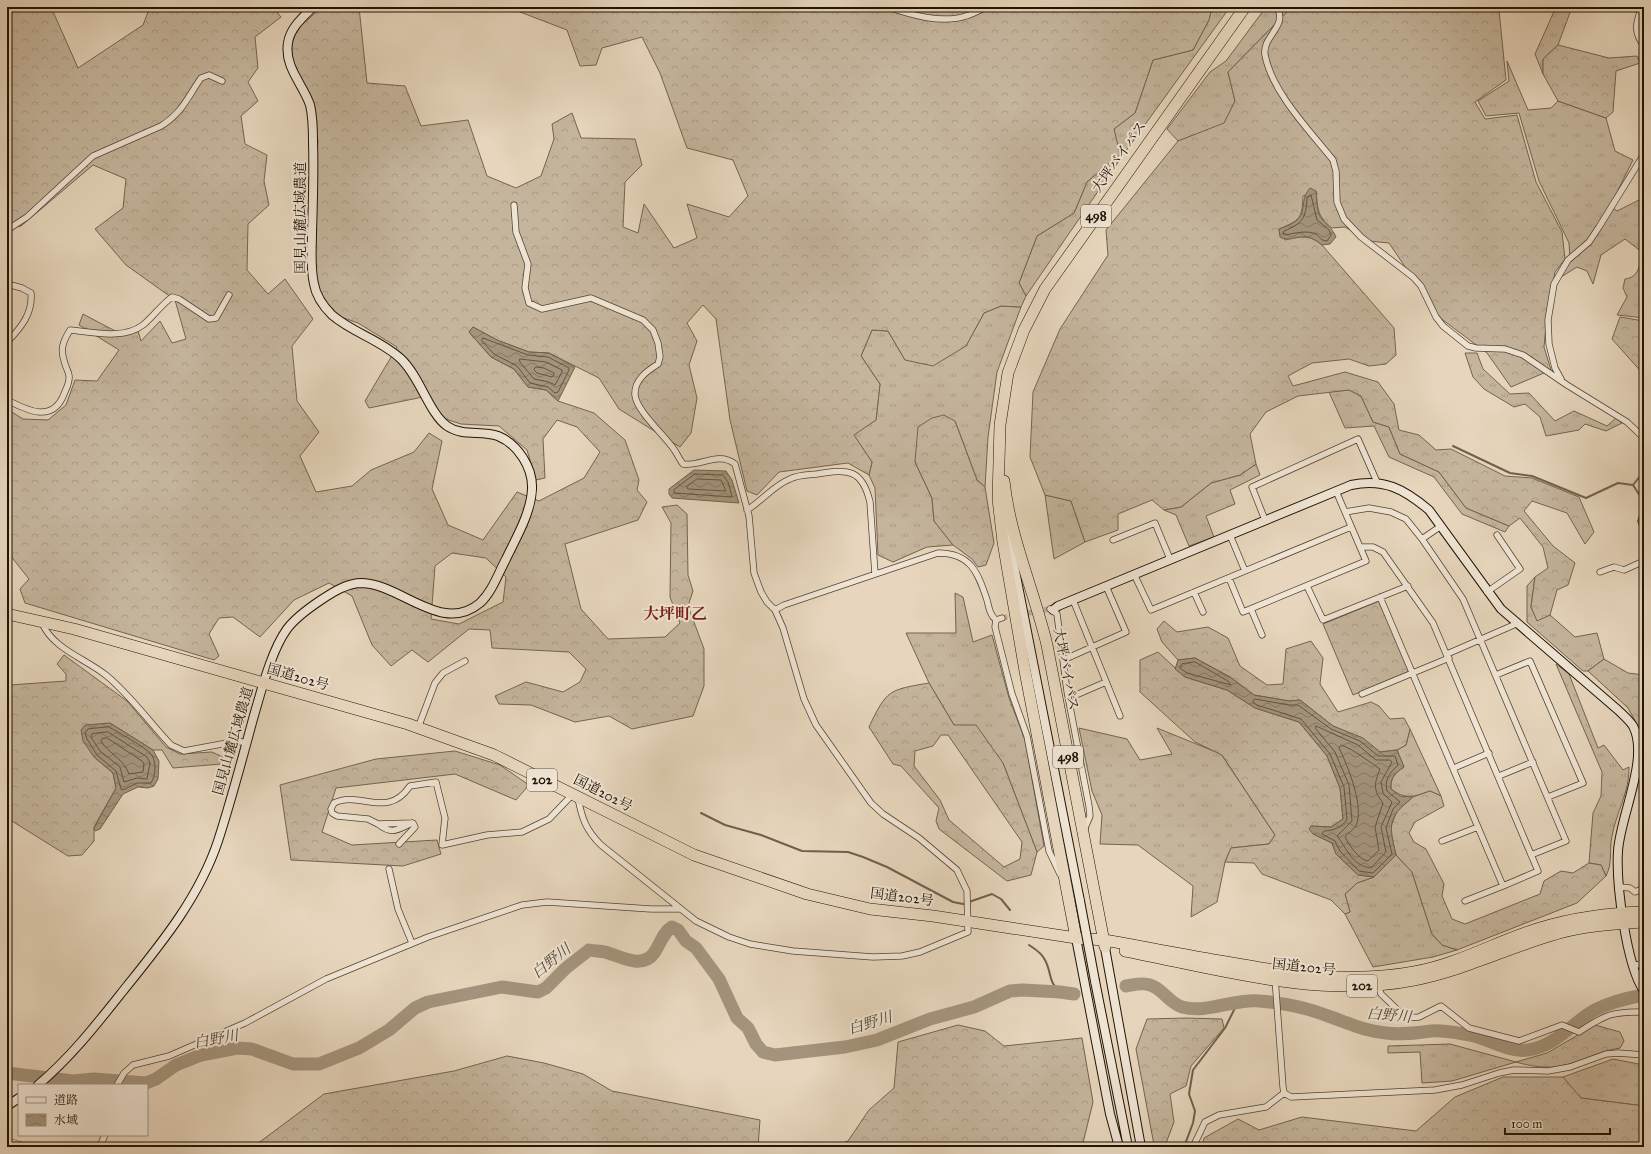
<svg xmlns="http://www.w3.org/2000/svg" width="1651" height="1154" font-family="'IM FELL Great Primer','Noto Serif JP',serif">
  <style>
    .grass { fill: url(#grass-tufts); stroke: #736450 }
    .forest { fill: url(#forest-crowns); stroke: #736450; fill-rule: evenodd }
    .water { fill: url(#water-waves); stroke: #70604c }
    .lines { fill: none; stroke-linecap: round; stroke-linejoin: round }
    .shore { stroke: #625440; stroke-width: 1 }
    .stream { stroke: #70604c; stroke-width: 2 }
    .river { stroke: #a4947d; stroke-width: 13 }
    .street-tunnel { stroke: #bfaf98; stroke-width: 5.5; stroke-dasharray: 5.5 3; stroke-linecap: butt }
    .street-casing { stroke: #524431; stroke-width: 7 }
    .secondary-casing { stroke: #211302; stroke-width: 10 }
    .highway-casing { stroke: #211302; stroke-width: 12 }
    .street { stroke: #efe4d4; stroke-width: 5.5 }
    .secondary { stroke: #efe4d4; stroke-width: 8 }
    .highway { stroke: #e7d6bd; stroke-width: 11 }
    .secondary-bridge-casing { stroke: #211302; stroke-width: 10; stroke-linecap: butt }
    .secondary-bridge { stroke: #efe4d4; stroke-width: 8 }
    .labels { text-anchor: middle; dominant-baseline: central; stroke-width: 4; stroke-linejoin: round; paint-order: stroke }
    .shield { fill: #efe4d4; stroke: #5f5241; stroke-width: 1 }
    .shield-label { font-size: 13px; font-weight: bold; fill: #211302 }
    .street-label { font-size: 14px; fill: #211302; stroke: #efe4d4 }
    .water-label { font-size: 15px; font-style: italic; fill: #554733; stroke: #efe4d4 }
    .quarter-label { font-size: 16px; font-weight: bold; fill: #7a1f14; stroke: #efe4d4 }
  </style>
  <defs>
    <pattern id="grass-tufts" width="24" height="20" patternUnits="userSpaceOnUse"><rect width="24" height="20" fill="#c5b59d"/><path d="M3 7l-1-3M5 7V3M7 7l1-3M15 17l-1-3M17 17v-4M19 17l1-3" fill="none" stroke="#a99b86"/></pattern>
    <pattern id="forest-crowns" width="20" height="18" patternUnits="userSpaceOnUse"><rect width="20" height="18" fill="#c5b59d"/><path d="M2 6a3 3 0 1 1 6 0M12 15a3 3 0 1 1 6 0" fill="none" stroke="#a99b86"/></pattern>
    <pattern id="water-waves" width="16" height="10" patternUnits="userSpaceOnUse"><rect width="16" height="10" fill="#a4947d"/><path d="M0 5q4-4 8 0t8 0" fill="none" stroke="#857864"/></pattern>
  </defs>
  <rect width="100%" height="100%" fill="#e7d6bd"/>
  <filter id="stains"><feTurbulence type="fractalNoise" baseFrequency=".005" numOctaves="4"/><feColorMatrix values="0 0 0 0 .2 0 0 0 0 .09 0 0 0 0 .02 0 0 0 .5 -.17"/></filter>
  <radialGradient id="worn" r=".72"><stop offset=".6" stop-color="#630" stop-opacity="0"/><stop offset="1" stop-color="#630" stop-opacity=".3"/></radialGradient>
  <!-- grass -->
  <path class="grass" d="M1212,7h18l-107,148 -97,141 -7,-13 18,-47 37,-23 13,-31 32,-28 -5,-25 21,-16 18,-53 40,-10 16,-30z
    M1266,7h22l1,3 -61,62 7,29 -11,23 -46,17 -11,-12 43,-57 16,-11z
    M1556,7h16l-14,38 -15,14v15l-8,-20z
    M1507,61l21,49 23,-2 7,-7 48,17 9,33 18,9 -23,46 7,5 22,-11 5,5v113l-27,-3 10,-18 -4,-9 2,-9c15,-2 14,-14 17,-27l-17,-13 -24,16 -8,29 -6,-13 -10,-4 -16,10 9,-18 -1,-16 -30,-62 -20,-68 -33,3 -8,-15 31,-20z
    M1001,306l20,1 -24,65 -9,65 -3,50 -8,-7 -22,-59 -40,41 17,36 2,23 19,24 -26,2 -34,15 -15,-7 -3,-67 -6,-13 3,-13 -19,-28 23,-14 4,-36 -19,-28 11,-26 16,1 17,29 61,-14 18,-33z
    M1465,353h12l6,16 27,25 19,-1 26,28 19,-10 33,15 9,-8 6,5 -16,8 -21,-7 -6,6 -33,6 -6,-19 -15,-13 -11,3 -30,-18 -11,-12z
    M1349,390l12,6 12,26 16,5 11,27 39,18 27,36 43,18 -4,6 -43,-18 -28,-37 -45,-20 -15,-31 -29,2 -16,-36z
    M1256,464l4,11 -30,15 5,14 -29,12 8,21 -25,9 -13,-31 -12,-5 17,-3 30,-24 29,-8z
    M1045,495l26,6 14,41 -31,17z
    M1535,577l-4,30 6,13 13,-5 25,22 22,-4 7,26 -16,12h-5l-56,-49v-36z
    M955,593l8,4 10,45 19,-7 17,63 16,42 19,106 -7,6 -34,-89 -49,-38 -25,-42 -23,-50h50z
    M1556,664l13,10 29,74 6,-3 19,25 6,-3c1,24 -13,46 -17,69 -3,14 1,26 -6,40l-5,-11 -12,-2 4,-50 8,-17 1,-24z
    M1079,728l48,11 13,21 32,-6 -15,-26 64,26 54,81 -6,9 -38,4 -6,14 -8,40 -26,15 2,-31 -55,-41 -38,-1 2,-29 -10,-24z
    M1410,729l31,67 -11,-5c-17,6 -24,9 -39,-2 -1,-11 4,-16 13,-22l-7,-17 9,-5z
    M1396,855l16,17 20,62 10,11 15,5 -24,7 -60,10 -28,-53 5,-2 -5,-18 12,-11 17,-6z
    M1450,1044l66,18 -64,19 -30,2 -2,-31 -32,1v-7z
    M1613,1059l31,6v41l-64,-8 -17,-21z"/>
  <!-- forest -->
  <path class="forest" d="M7,7h44l27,61 65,-43 7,-18h123l8,10 -26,20 3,31 -10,14 10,19 -17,15 4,28 22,11 -3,26 5,24 -21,19 -1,46 21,24 17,-15 28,40 -21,27 5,55 22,31 -19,24 16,36 36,-6 19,-16 43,-18 15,-19 13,8 -10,48 16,36 35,15 34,-48 22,9 45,-23 16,-26 -23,-25 -20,-7 -14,19 2,39 -9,2 -9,-30 -28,-24 -38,-2 -28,-9 -10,-18 -54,11 -4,-7 32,-54 -39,-24 -28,-10 -16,-18 -7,-28 11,-126 -11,-43 -18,-35 5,-31 28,-25h37l8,76 38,3 16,40 47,-6 19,56 29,12 25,-12 13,-37 -2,-15 20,-11 9,25 54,1 7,26 -17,17 -2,45 15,6 6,-29 30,44 23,-10 -10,-34 42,13 19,-21 -15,-36 -46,-12 -27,-75 -18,-36 -40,11 -6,17 -16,1 -13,-36 -60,-23h705l-3,13 -16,30 -40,10 -18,53 -21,16 6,25 -33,28 -13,31 -37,23 -18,47 7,13 -5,11 -20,-1 -17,7 -18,33 -33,20 -28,-6 -17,-29 -16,-1 -11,26 19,28 -4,36 -22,15 18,27 -3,13 -21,-12 -69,9 -22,23 -10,-4 -17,-71 -14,-101 -13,-14 -16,18 10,18 -8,24 8,33 -6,35 -11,14 -61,-38 -20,-31 -50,-25 -20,-1 -32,-12 -24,-13 -4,5 22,25 23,12 14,18 18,3 12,11 36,12 31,27 14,40 -2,10 10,12 -9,18 -73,24 16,65 27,30 57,-2 15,-14 -10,-26 1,-74 -9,-16 15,-2 10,9 1,61 5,16 -5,15 16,43v37l-11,30 -61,13 -23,-13 -34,6 -44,-17 -32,-1 -4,-8 31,-14 37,10 17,-10 6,-13 -17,-17 -77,-4 -2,-18 -21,-1 -41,33 -16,-12 -21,16 -19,-21 -20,-49 -23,-13 -35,17 -34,37 -27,-20 -14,1 -10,16 10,22 -5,4 -189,-57 -5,-14 9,-10 -19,-24h-3v-146l16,10 25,1 18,-15 9,-25 22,1 22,-31 -40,-25 4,-11 34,18 21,-1 3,10 19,-20 12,22 14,-4 -11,-39 -49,-35 -31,-36 28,-21 3,-29 -33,-14 -72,61 -14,2zM452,553l34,5 20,19 -3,25 -44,22 -28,-5 4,-53z
    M1288,7h210l1,3 7,70 -31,22 10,17 32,-4 19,67 26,50 3,27 -10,13 -8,43 -3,32 7,23 -40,17 -24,-34 -48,-36 -50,-74 -20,-2 -24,-14 -13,1c-15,-12 -14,-18 -16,-37l-13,5c-1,23 -3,24 -24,33l6,11c16,-4 24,-6 37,5l72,83 2,27 -10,9 -17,2 -20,-7 -37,4 -24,13 5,10 52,-14 33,10 16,22 5,26 20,5 17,15 15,-1 54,27 27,2 47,19 15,35 -9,12 -18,-31 -35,-12 -8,10 29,35 22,17 -7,22 -11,5 -7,25 -13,6 -6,-14 4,-30 13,-9 -5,-21 -23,-29 -11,8 -43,-18 -27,-36 -39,-18 -11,-27 -16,-5 -12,-26 -12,-6 -51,6 -32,16 -16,22 6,30 -16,11 -29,8 -30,24 -17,3 -12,-10 -34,14v16l-33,12 -14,-41 -26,-6 -15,-38 3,-65 27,-63 48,-74 -2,-25 72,-89 46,-18 11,-22 -7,-29 61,-62z
    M1558,45l51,13 28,-2 3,7 -24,8 -3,41 -7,6 -48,-17 -15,-27v-15z
    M1620,317l24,4v54l-32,-36z
    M944,415l11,6 22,59 8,7 9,56 -8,22 -8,2 -6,-8 -19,-14 -19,-24 -2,-23 -17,-36 3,-35 14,-9z
    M1379,601l31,70 -57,24 -30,-71z
    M1164,621l13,11 31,-5 20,11 12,28 27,19 16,-1 3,-35 25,-8 12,17 -3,26 18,28 33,-10 8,4 11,13 14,-1 6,11 -4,16 -9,5 -17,2 -18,-14 -29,-12 -33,-26 -11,1 -35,-6 -24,-18 -35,-19 -17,2 -16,-18 -5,-13z
    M1158,652l27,25 42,13 28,18 44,14 28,34 13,32 3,31 -12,8 -20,-1 2,8 19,9 4,11 22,21 16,2 -17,6 -12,11 5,18 -5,2 -14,-14 -69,-26 -8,-11 -29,-1 6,-14 38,-4 6,-9 -53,-80 -27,-13 -55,-50v-32z
    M64,655l63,46 39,46 14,7 32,-2 15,7 -6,5 -48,4 -11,-18h-9l-43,-27 -16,34 19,16 3,15 -22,39v14l-12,14 -14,1 -61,-38v-134l3,1 56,-4v-7l-9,-10z
    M1604,659l24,14 16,2v62l-16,-29 -40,-37z
    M929,683l25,42h22l27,38 34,89 -6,23 -24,6 -68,-52 -3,-8 3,-13 -38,-42 -8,-2 -24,-37c18,-38 20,-37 60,-44zM941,735h7l74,107 -2,17 -16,8 -55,-47 -9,-20 -26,-34 1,-15 18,-5z
    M455,751l45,14 29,20 -13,15 -61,-26 -119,14 -14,44 30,13 85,-5 4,14 -38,12 -112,-6 -11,-75 96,-26z
    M1430,791l11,5 3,10 -29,16 -6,11 5,9 12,7 18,35 -2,12 10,23 13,5 75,-30 4,-13 17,-10 12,2 16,-10 12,2 5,11 -29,27 -120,47 -15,-5 -10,-11 -20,-62 -16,-17 -6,-26 7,-18 16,-14z
    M1186,1018l36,1 2,9 -33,38 -5,20 -16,8 4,28 -9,24 -11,-1 -18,-96 11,-30z
    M958,1025l27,6 19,15 78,-8 11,64 -11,45h-249l15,-6 21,-31 25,-22 4,-46z
    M1595,1025l25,7 4,9 -4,7c-21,3 -39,14 -59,18 -15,3 -31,0 -45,-4l31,-9z
    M507,1056l37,7 39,11 29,17 148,29 -2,27h-505l71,-53 130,-23z
    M1503,1077h60l18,21 63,8v41h-442l2,-9 34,-19 21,11 43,-13 114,14 39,-34z"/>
  <!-- water -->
  <path class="water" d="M1310,188l6,3c1,9 0,21 6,28 6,7 10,9 14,18l-6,7 -8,1c-20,-17 -27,-1 -42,-8l-1,-8c8,-3 21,-7 23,-17 3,-12 0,-14 8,-24z
    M473,327l24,13 32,12 20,1 26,14 -17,34 -12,-11 -18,-3 -14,-18 -23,-12 -22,-25z
    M694,470l32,1 6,9 7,23 -67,-5 -3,-4v-5z
    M1195,658l35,19 24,18 35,6 11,-1 33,26 30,12 17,14 17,-2 7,17c-9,6 -14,11 -13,22l9,7 13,1c-26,21 -24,27 -17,58l-22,22 -16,-2 -22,-21 -4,-11 -19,-9 -4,-5 2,-3 20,1 12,-8 -3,-31 -13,-32 -28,-34 -44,-14 -28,-18 -42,-13 -10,-8 3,-9z
    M110,723l43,27 6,11 -1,18 -4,7 -6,2 -10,-1 -15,7 -23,35 -5,2 -1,-3 22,-40 -3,-15 -19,-16 -11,-16 -2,-11 4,-5z"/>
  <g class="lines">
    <!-- shore -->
    <path class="shore" d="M1311,195l6,25 12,10 2,5 -4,6c-6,0 -7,-4 -11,-7 -8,-4 -22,-1 -30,1l-3,-1 1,-3c19,-8 22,-13 23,-33z
      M483,338l45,17 20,2 21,11v2l-11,22 -3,1 -7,-6 -18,-4 -13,-17 -23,-12 -12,-13z
      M520,359l26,3 16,8v2l-7,13 -6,-3 -15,-3 -14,-17z
      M536,367l8,1 10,5v2l-2,2 -15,-4 -3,-3z
      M695,474l28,1 5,7 4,15 -58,-4v-3z
      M697,479l24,1 5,11 -38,-2 -1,-2z
      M1195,662l33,19 3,4 -44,-12 -7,-5 2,-4z
      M1255,699l34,6h9l33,24 29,12 18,15h17l3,9c-8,8 -14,14 -11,26l13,11 -7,7 -7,19 6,26 -19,19 -14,-2 -19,-20 -5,-10 -13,-7 2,-3c8,0 19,-4 23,-12l-3,-32 -14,-33 -29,-35 -44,-14 -4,-3z
      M1316,726l42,19 18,15h14l2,2 -11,20 2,11 9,9 -11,25 5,25 -15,16c-19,-2 -24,-20 -34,-32l15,-15 -3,-36 -14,-33 -19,-23z
      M109,727c12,7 31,17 41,26 7,7 6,22 1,30h-14l-14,7 -2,-1 -5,-18 -19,-16 -10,-16 -2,-6 3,-4z
      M108,732l39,25 3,6 -3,16 -10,-1 -13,4 -4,-15 -20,-16 -9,-14 1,-3z
      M107,738l35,23 2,3 -1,8 -14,2c-5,-15 -20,-20 -28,-33l1,-2z
      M1342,745c14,6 26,16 38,24 -6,15 -7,21 3,34l-8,24 4,23 -11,11c-9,-1 -19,-16 -23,-24 3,-5 10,-7 12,-14 6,-19 -9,-57 -18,-75z"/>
    <!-- stream -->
    <path class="stream" d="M1453,446l57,27 22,3 54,22 32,-15 15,2 11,17
      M1633,485l11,-14
      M1644,504l-6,17 6,16
      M701,813l24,12 36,10 41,16 46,1 15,5 24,10 66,35 10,2 29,-10 9,5 9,11
      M1029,945c6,4 13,8 16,15 7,13 3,22 15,32
      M1184,1147l9,-24 2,-12 -6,-17 4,-24 32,-42 13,-26"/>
    <!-- river -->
    <path class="river" d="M1126,986c7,-1 17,-4 24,-1 12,3 19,18 32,22 25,7 53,-9 78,-6 22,2 48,7 68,15 21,7 35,15 58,17 16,2 29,0 45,-2 12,-1 26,2 39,4 19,3 37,18 58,15 27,-3 45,-28 67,-40 15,-8 32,-12 49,-15
      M7,1073l66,8 21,-2 52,4 10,-4 20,-14 25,-10 36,-7 15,1 41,15h26l40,-16 30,-18 26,-22 13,-6 74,-15 36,5 8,-4 20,-20 23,-18c5,1 11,1 16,2 15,4 37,18 49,1 6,-8 9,-21 18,-26l6,3 8,11 10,7 23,31 18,39 11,10 8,16 7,8 12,3 70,-8 32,-7 53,-21 44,-12 36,-16 13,-1 37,2 14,2"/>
    <!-- street-tunnel -->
    <path class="street-tunnel" d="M1002,618l47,-9"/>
    <!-- street casing -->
    <g class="street-casing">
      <path id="street" d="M888,7c23,8 54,17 78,9 7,-2 14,-6 20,-9
        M1277,7c11,20 -15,29 -12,48 7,37 44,75 68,105l3,11 1,31 7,17 17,18 52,40 8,9 15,31 7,9 25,20 8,2 29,1 18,6 44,30 60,37 17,16
        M1642,7c-6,15 -9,25 2,39
        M514,205l2,27 12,32 -3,24 4,15 13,6 49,-11 52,22 10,10 5,13 2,14 -2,7c-11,7 -24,16 -23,31 1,15 29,40 38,53 4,5 6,11 10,16 17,3 35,-13 52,0l14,52 5,57 7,19 6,10 8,8 8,18 21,71 12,26 55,78 12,11 36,24 38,32 10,21 1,41 -48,20 -18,4 -29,1 -80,-6 -43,-7 -21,-7 -33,-16 -95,-76c-15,-15 -19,-26 -23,-47
        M7,230l20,-13 66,-61 68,-30c22,-14 26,-28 40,-48l8,-3 13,6
        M7,284l15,4 9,5c2,20 -10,35 -24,49
        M1561,379l-6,-11 -6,-24 -1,-24 6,-36 14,-24 21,-18 10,-15 45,-73
        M7,400c21,11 46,23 57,-6 2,-5 6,-12 5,-18 0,-4 -3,-8 -4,-12 -5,-14 -3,-21 5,-34 22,2 53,10 73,-5 10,-8 18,-20 29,-28l7,2 30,20 7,-1 13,-23
        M747,510c15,-9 27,-25 43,-31 7,-4 18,-4 27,-5 30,-5 45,-6 53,28l5,72
        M1345,512l24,-4 22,4 15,7 16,20 41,60 103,242 -35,14
        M1265,520l-13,-33 106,-48 19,43
        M1230,535l15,36
        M1422,539l19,-13
        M1113,540l42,-17 15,36
        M1360,547h13l10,5 50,71 105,248 -35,15 -123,-289
        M1600,572l14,-5 10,3 20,-9
        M1134,574l17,36 200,-83
        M1229,578l14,34 123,-51 -30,-70
        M1307,586l16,34 85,-34
        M1194,592l9,20
        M1487,592l33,-23 -23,-34
        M1073,600l47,116
        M1050,609l7,5 10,77 22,115 1,10 -6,14
        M1251,609l11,26
        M775,610l9,-5 154,-52c33,0 40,20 49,47 2,8 3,15 9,20
        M1002,618l-6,2 -1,7 17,67 15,42 22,115 11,23
        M42,623c12,27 43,35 65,53 24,20 43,47 64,69l13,6 54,-10 8,2
        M1447,654l69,-30
        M1063,660l63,-28 -20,-46
        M1496,675l34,-14 53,122 -35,14
        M1362,694l87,-36
        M1076,695l30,-13
        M418,728l17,-45 8,-10 22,-12
        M1454,768l35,-15
        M1499,776l34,-14
        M378,824c14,11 19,6 34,-1
        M1442,841l36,-14
        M399,844l16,-17 -2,-4 -35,1 -10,-5 -31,-3 -5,-3 -1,-4 3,-6c26,-13 53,17 76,-17l26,-4 9,36 -3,27 45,-10 35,-3 27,-13 23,-24
        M389,869l9,40 14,34
        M1620,887l10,1 5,4 9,-4
        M1465,901l38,-15
        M1633,966l11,-3
        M1275,978l8,109 1,6 7,4 144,-7 27,-5 37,-12 15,-3 34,1 22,-4 36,-13 12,-1 26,2
        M1378,986l3,8 25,24 13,-1 22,-11 28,22 50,13 43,-16 17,7c26,-17 33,-21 65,-20
        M117,1085l7,-12 9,-8 36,-9 76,-33 81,-44 102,-42 94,-32 25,-3 104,7h30
        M7,1141l21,6
        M96,1147l4,-1 5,-11
        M1193,1147l12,-25 14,-7 47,-8 18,-14"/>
    </g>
    <!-- secondary casing -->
    <g class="secondary-casing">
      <path id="secondary" d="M1006,525l74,376
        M1053,610l5,-4 293,-121c33,-7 53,4 78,25l72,99 117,101c5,5 11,10 15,16 17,32 -13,90 -15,125 -2,32 8,114 26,140
        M1076,938l34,176 9,33
        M1105,948l36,199
        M1095,981l33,166
        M38,1085c33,-28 58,-60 85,-94 37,-46 76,-93 95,-150 13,-40 24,-81 35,-122 8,-27 18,-68 34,-90 9,-12 22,-21 34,-29 12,-8 26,-17 41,-17 39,1 80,52 118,20 12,-11 18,-29 26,-44 10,-21 25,-46 26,-70 1,-21 -14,-45 -34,-53 -17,-6 -35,1 -51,-10 -18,-13 -27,-49 -46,-67 -20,-19 -48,-26 -69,-44 -9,-9 -16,-19 -18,-31 -4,-18 -2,-35 -2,-52 1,-30 2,-60 1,-90 0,-12 0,-25 -3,-37 -7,-21 -26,-38 -22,-62 2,-15 15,-26 25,-36
        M7,1106l12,-8"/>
    </g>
    <!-- highway casing -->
    <g class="highway-casing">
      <path id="highway" d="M1004,481c6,57 30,109 43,164l58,302
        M7,614l67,15 334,95 86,31 200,100 113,39 63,15 63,7 143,22 28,2c40,7 81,15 122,22 62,11 125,22 188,10 45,-8 83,-31 126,-44 33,-10 69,-15 104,-16
        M1076,938l-51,-267 -22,-129 -5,-43 2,-74 8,-52 16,-43 21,-41 200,-282
        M1125,951c93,18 193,48 289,29 47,-9 89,-30 135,-44 30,-10 63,-12 95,-14"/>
    </g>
    <!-- street -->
    <use href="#street" class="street"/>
    <!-- secondary -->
    <use href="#secondary" class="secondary"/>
    <!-- highway -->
    <use href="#highway" class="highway"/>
    <!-- secondary-bridge casing -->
    <g class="secondary-bridge-casing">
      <path id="secondary-bridge" d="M1080,901l15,80"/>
    </g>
    <!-- secondary-bridge -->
    <use href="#secondary-bridge" class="secondary-bridge"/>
  </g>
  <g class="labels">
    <!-- shield labels -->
    <g class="shield">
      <rect x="1081" y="205" width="30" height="22" rx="3"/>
      <rect x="1053" y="746" width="30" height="22" rx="3"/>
      <rect x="527" y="769" width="30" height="22" rx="3"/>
      <rect x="1347" y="975" width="30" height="22" rx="3"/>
    </g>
    <g class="shield-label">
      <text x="1096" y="216">498</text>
      <text x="1068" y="757">498</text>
      <text x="542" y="780">202</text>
      <text x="1362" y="986">202</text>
    </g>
    <!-- street labels -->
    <g class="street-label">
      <text transform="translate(1119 157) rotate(-55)">大坪バイパス</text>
      <text transform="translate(300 218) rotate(-90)">国見山麓広域農道</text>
      <text transform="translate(1066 669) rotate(79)">大坪バイパス</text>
      <text transform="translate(298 677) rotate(16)">国道202号</text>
      <text transform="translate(233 741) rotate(-74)">国見山麓広域農道</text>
      <text transform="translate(603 793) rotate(27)">国道202号</text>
      <text transform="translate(902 897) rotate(7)">国道202号</text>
      <text transform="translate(1304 967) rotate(6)">国道202号</text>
    </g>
    <!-- water labels -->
    <g class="water-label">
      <text transform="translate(551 961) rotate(-39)">白野川</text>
      <text transform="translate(1389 1015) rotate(5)">白野川</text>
      <text transform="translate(870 1023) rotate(-17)">白野川</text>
      <text transform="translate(216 1039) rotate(-10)">白野川</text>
    </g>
    <!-- quarter labels -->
    <g class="quarter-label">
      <text x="675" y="613">大坪町乙</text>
    </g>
  </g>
  <!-- margin -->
  <rect width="1651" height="1154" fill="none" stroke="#e7d6bd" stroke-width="24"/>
  <rect x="8" y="8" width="1635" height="1138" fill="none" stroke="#211302" stroke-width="2"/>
  <rect x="12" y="12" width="1627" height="1130" fill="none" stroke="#211302"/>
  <!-- legend -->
  <rect x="18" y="1084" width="130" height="52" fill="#efe4d4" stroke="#9d9080"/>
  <rect x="26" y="1097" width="20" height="6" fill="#efe4d4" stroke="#9d9080"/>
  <text x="54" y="1104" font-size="12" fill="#211302">道路</text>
  <rect x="26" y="1114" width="20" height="12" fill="url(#water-waves)" stroke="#9d9080"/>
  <text x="54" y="1124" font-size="12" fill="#211302">水域</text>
  <!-- scale -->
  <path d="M1505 1128v6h105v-6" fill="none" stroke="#211302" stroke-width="2"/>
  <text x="1511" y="1128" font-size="12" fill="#211302" stroke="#efe4d4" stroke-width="3" paint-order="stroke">100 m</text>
  <rect width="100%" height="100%" filter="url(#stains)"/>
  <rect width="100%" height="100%" fill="url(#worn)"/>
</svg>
